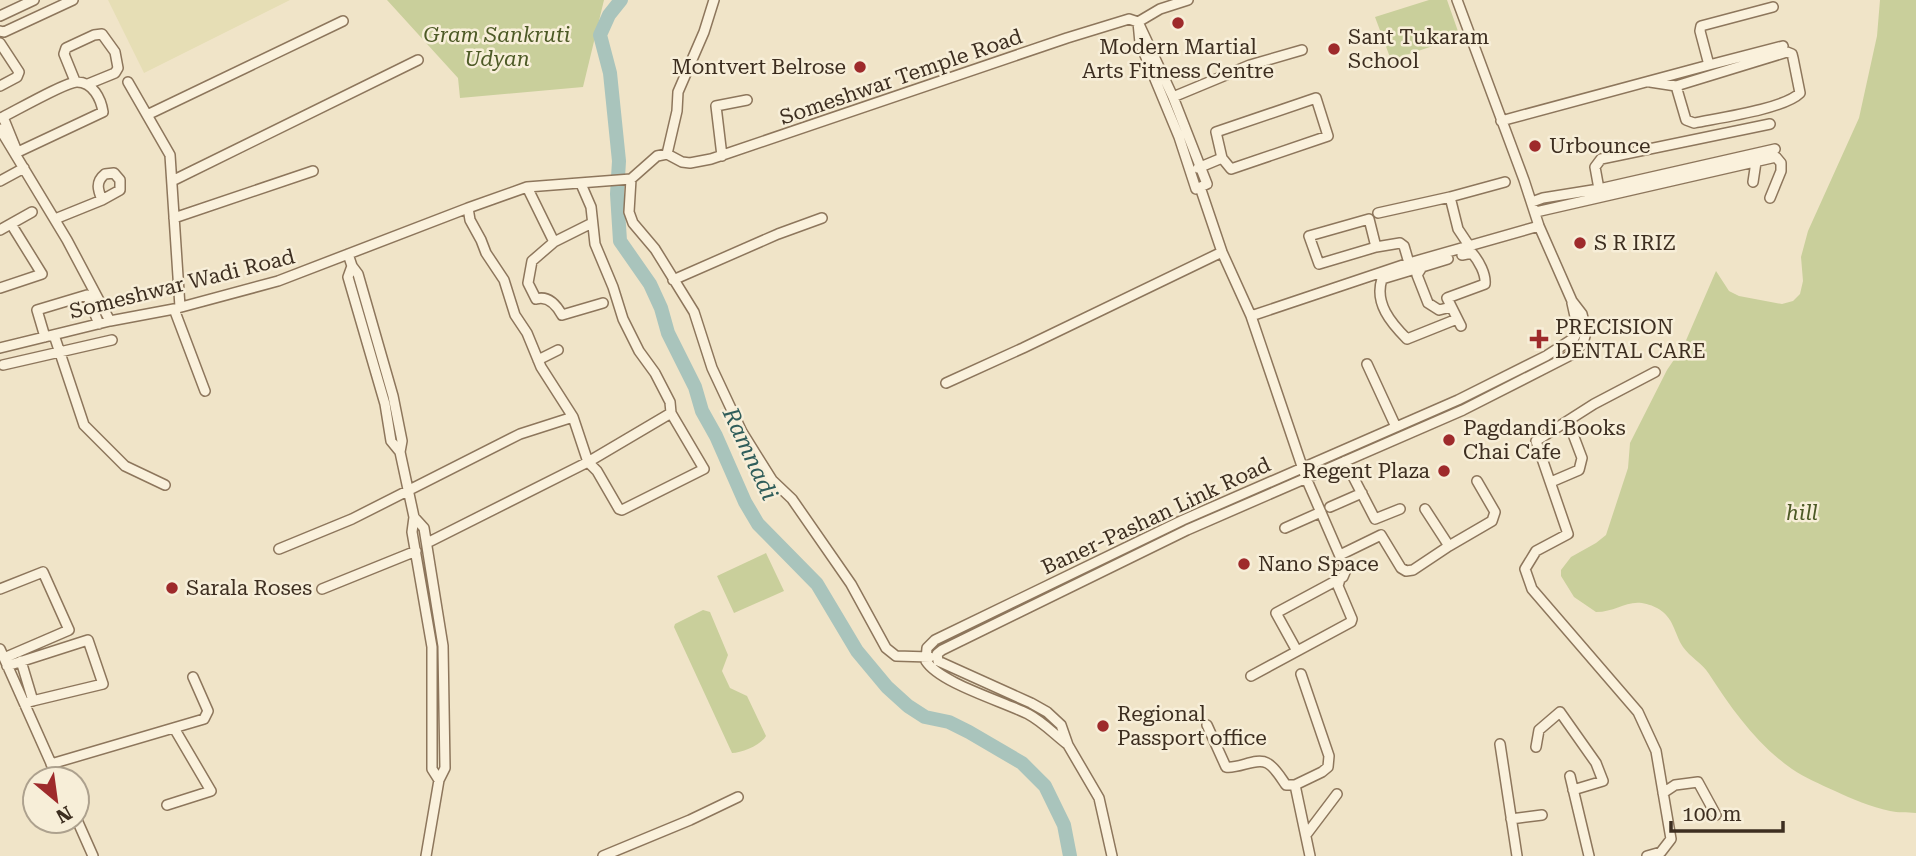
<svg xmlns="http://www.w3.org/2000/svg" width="1916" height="856" font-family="'Roboto Serif',serif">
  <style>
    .farmland { fill: #e6deb5 }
    .green { fill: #c9cf9b }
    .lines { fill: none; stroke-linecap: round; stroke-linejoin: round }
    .river { stroke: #a9c4bc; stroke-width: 14 }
    .minor-casing { stroke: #8d765c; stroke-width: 12 }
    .minor { stroke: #faf1dc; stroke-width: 9 }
    .poi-dot { fill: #9e2a2b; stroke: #f7eed8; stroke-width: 2.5 }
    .labels { text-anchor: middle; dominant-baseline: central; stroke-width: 5; stroke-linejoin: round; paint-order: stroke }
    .park-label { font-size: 21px; font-style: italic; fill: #4d5a26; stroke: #f7eed8 }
    .poi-label { font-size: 21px; fill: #3d2e20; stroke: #f7eed8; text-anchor: start }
    .street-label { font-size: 21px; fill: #3d2e20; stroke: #f7eed8 }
    .water-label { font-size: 23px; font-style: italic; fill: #2f5d5a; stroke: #f7eed8 }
  </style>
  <rect width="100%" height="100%" fill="#f0e4c8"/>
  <!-- farmland -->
  <path class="farmland" d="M108,0h182l-146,73z"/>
  <!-- green -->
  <path class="green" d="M387,0h217l-21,87 -123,11 -2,-20z
    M1429,0h18l13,37 -69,23 -16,-43z
    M1880,0h36v813c-9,-1 -18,0 -26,-2 -19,-4 -38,-12 -55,-20 -15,-7 -30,-13 -43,-22 -35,-24 -61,-61 -83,-95 -7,-11 -19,-17 -26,-27 -9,-14 -9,-30 -26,-39 -27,-14 -37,4 -61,4l-22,-15 -13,-21v-6l10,-13 25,-14 10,-8 22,-67 2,-25 37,-73 17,-25 32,-74 13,20 10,5 43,8 11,-3 7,-7 3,-13 -2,-24 7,-26 51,-113 18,-82z
    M766,553l18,38 -50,22 -17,-37z
    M703,610l7,2 18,43 -6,16 8,17 17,8 19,40c-5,9 -24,17 -34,17l-58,-126 1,-3z"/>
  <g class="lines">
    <!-- river -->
    <path class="river" d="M621,0l-12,15 -9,20 10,38 9,88 -2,33 3,47 30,43 11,24 7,25 27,54 7,24 14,25 29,66 13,22 59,60 40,67 30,36 21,19 17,11 24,5 20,10 53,31 23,23 19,39 6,31"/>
    <!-- minor casing -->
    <g class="minor-casing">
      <path id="minor" d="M0,16l34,-16
        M1138,22l35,75 34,87 -11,5 -17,-52 -39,-94z
        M0,31l4,1 69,-32
        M0,43l19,29 -2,5 -17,9
        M1709,65l74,-19
        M75,81l-11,-27 2,-6 28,-13 8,-1 13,18 3,16 -3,5 -27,11
        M128,82l42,73 10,152
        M1650,82l26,4 10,34 8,3c24,-5 90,-14 106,-30l-7,-35 -1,-4 -5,-2 -111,34
        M1173,97l77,-32 52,-15
        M1316,98l12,38 -97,33 -9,-11 -6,-26z
        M147,115l196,-94
        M0,118l3,-1c14,-7 63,-35 74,-35 16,0 24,17 26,30l-83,39 -4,-2 -13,-32
        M1501,121l208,-56 -9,-34 1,-5 72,-19
        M0,129l67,111 43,81
        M667,154l10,-43 1,-19 26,-60 10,-32
        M722,156l-6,-50 31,-6
        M1198,168l24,-10
        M631,179l26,-23 10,-2 15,8 8,1 21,-4 356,-121 62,-19 9,3 22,-13 28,-9
        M631,179l-2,33 4,11 22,26 39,63 18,56 30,64 30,48 20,19 59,85 35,64 10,8 34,1
        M0,181l24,-13
        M172,181l246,-121
        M1753,182l3,-20
        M527,187l27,55
        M1200,187l22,65 29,64 55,162 40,92 -3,7 -67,36 21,38
        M1599,189l-4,-22 6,-8 169,-35
        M1450,197l55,-15
        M1532,202l11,-4 56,-9 176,-40
        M468,208l2,12 11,20 5,13 18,27 11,35 12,18 14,34 32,50
        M1536,212l240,-55 5,6v8l-11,27
        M1378,213l72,-16 8,32 12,18
        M174,218l139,-47
        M55,219l47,-19 18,-10v-10l-6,-7 -9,1c-10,8 -7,16 -3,26
        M1369,219l7,28 -57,17 -10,-28z
        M592,223l-38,19 -22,19 -4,22 8,16c13,-4 21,7 26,16l41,-12
        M0,230l32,-18
        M1376,247l24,-4 4,3 5,17
        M348,254l4,12 6,8 35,122 9,45 -2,11 14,65
        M1448,259l-26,8 -5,8 11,28 11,7 12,-3
        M352,266l-4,11 37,127 6,37 9,11
        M1422,267l-40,12c-8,24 9,44 25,60l50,-20
        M673,280l105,-46 44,-16
        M0,288l42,-14 -31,-50
        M174,309l31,82
        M1251,316l158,-53 130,-37
        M1461,326l-14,-28 38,-14c1,-10 -6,-23 -13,-31l-10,2
        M54,335l30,90 41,41 40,19
        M45,337l-8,-27 50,-15 12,29
        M0,348l110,-27 64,-12 104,-28 190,-73 59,-21 104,-8
        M538,360l20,-10
        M1367,364l29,63
        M3,365l109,-25
        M946,383l77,-35 199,-96
        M1345,461l30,58 25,-10
        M1551,482l28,-12 3,-12 -14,-37
        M1330,507l32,-14
        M1425,509l24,37 43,-25 3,-9 -18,-31
        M414,517l10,11 19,118 2,122 -6,12 -7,-11v-122l-20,-115z
        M1285,528l36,-16
        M427,543l161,-81 9,9 22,38 3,1 82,-41 -33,-56 -1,-11 -15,-29 -16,-22 -16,-32 -10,-32 -18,-43 -4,-37 -10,-23
        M279,549l73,-30 168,-85 53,-17 15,45 83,-49
        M1340,555l41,-20 20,33 5,3 7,-1 36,-24
        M0,589l43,-17 26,58 -65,28
        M322,589l94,-38
        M0,649l58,130
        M21,661l12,40
        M7,666l81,-26 15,44 -79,19
        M1301,674l28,82 -1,11 -6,5 -27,13 15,71
        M1251,676l100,-54 1,-3 -14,-33 2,-7
        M1207,725l19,42c13,2 30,-10 41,-4 8,4 14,15 19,22h9
        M1067,744c-13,-10 -24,-22 -39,-30 -26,-13 -88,-31 -102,-53l1,-13 8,-8 248,-120 275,-120 88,-44 28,-18 4,-8 -6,-27
        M1500,744l17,112
        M1536,747l3,-17 21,-18 36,51 7,18 -30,9
        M51,764l153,-45 4,-8 -15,-34
        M1570,776l19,80
        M1663,793l12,-8 23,-3 18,33
        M167,805l44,-14 -37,-63
        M1511,819l31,-4
        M77,820l16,36
        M1306,835l31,-41
        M426,856l13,-76
        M603,856l87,-36 48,-23
        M1112,856l-13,-58 -31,-53 -7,-20 -14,-13 -16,-9 -93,-42 -1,-7 5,-4 245,-120 276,-120 108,-55 12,-12 2,-7 1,-6 -4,-16 -10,-13 -33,-75 -15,-46 -67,-180
        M1647,856l14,-4 10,-13 -15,-88 -18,-39 -106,-123 -7,-20 11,-18 32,-17 -32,-93 58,-37 61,-32"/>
    </g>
    <!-- minor -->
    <use href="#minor" class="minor"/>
  </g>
  <!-- markers -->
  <g class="poi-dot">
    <circle cx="1178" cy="23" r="7"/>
    <circle cx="1334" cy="49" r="7"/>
    <circle cx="860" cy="67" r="7"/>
    <circle cx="1535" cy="146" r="7"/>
    <circle cx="1580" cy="243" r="7"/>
    <path d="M1535.5 328.5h7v7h7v7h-7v7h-7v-7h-7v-7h7z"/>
    <circle cx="1449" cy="440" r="7"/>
    <circle cx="1444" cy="471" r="7"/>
    <circle cx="1244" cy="564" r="7"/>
    <circle cx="172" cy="588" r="7"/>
    <circle cx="1103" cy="726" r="7"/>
  </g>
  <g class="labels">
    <!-- park labels -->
    <g class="park-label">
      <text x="497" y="35">Gram Sankruti<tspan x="497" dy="24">Udyan</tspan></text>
      <text x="1802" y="513">hill</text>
    </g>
    <!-- poi labels -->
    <g class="poi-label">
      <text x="1348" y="37">Sant Tukaram<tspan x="1348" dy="24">School</tspan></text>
      <text x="1178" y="47" text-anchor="middle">Modern Martial<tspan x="1178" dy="24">Arts Fitness Centre</tspan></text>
      <text x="846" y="67" text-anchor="end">Montvert Belrose</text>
      <text x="1549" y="146">Urbounce</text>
      <text x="1594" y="243">S R IRIZ</text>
      <text x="1555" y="327">PRECISION<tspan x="1555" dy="24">DENTAL CARE</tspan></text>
      <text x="1463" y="428">Pagdandi Books<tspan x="1463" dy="24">Chai Cafe</tspan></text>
      <text x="1430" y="471" text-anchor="end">Regent Plaza</text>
      <text x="1258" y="564">Nano Space</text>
      <text x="186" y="588">Sarala Roses</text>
      <text x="1117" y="714">Regional<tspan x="1117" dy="24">Passport office</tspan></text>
    </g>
    <!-- street labels -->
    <g class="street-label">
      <text transform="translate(901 77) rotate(-19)">Someshwar Temple Road</text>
      <text transform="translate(182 284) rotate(-14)">Someshwar Wadi Road</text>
      <text transform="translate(1156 516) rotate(-25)">Baner-Pashan Link Road</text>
    </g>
    <!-- water labels -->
    <g class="water-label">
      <text transform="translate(750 454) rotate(65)">Ramnadi</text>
    </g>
  </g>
  <!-- north arrow -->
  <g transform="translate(56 800) rotate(151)"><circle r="33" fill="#f7eed8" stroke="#ada18e" stroke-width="2"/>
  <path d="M0-5L12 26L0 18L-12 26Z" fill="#9e2a2b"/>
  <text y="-10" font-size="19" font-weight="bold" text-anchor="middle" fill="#3d2e20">N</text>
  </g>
  <!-- scale -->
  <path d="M1671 821v10h112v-10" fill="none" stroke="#3d2e20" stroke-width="3.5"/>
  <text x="1682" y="821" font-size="21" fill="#3d2e20" stroke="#f7eed8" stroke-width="5" paint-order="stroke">100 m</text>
</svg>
